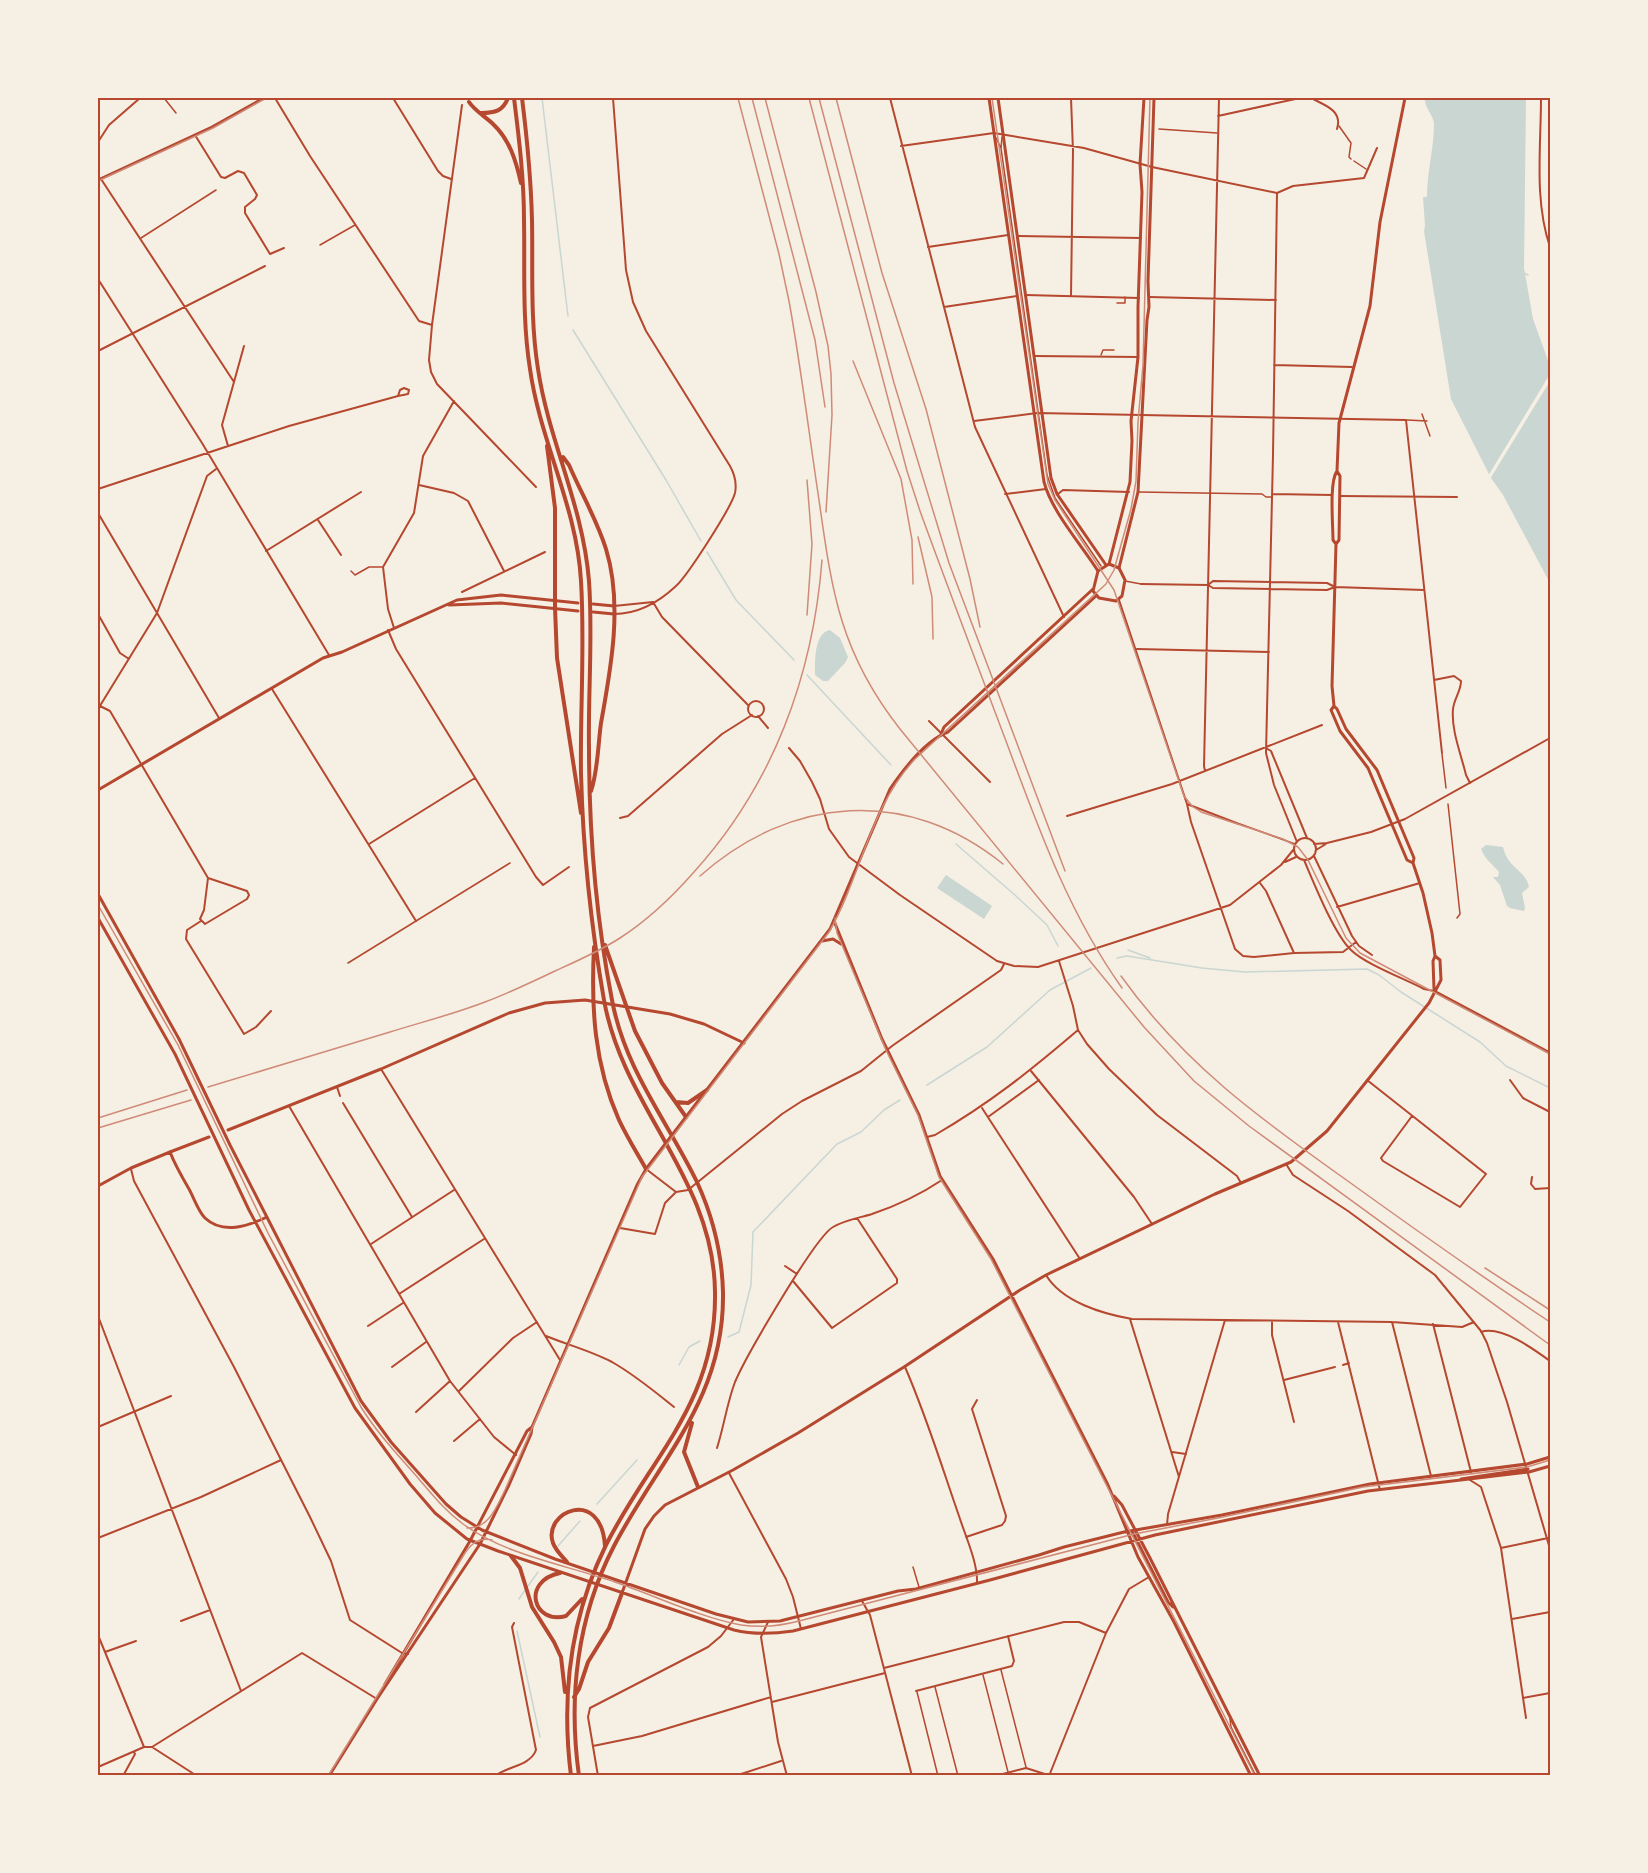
<svg xmlns="http://www.w3.org/2000/svg" width="1648" height="1873" font-family="'Noto Serif',serif">
  <style>
    .water { fill: #c9d6d2 }
    .pier { fill: #f6efe4 }
    .lines { fill: none; stroke-linecap: round; stroke-linejoin: round }
    .stream { stroke: #c9d6d2; stroke-width: 1.5 }
    .service { stroke: #b5482f; stroke-width: 1.5 }
    .pedestrian { stroke: #b5482f; stroke-width: 1.5 }
    .minor { stroke: #b5482f; stroke-width: 2 }
    .tertiary { stroke: #b5482f; stroke-width: 3 }
    .secondary { stroke: #b5482f; stroke-width: 3 }
    .trunk { stroke: #b5482f; stroke-width: 4 }
    .tram { stroke: #cf8b77; stroke-width: 1.5 }
    .rail { stroke: #cf8b77; stroke-width: 1.5 }
    .neatline { fill: none; stroke: #b5482f; stroke-width: 2 }
  </style>
  <rect width="100%" height="100%" fill="#f6efe4"/>
  <!-- water -->
  <path class="water" d="M1425,98h101l-2,170 9,51 17,47v217l-47,-88 -12,-17 -40,-79 -27,-168 1,-5 -2,-29h4c0,-25 7,-49 7,-73 0,-9 -10,-16 -9,-26z
    M830,630l10,8 8,19 -3,6 -17,18h-5l-8,-6c0,-14 -1,-42 15,-45z
    M1486,845l17,2c5,22 22,22 26,40l-7,6 3,15 -1,3 -14,-3 -3,-2 -7,-21 -7,-8h5l1,-5c-8,-10 -13,-11 -18,-23z
    M946,875l46,31 -8,13 -47,-31z"/>
  <!-- pier -->
  <path class="pier" d="M1550,374v7l-60,98 -2,-3z"/>
  <g class="lines">
    <!-- stream -->
    <path class="stream" d="M542,98l26,218
      M1524,273l4,2
      M573,330l93,150 35,61
      M707,552l29,48 58,60
      M807,675l84,90
      M956,844l60,52 31,29 11,21
      M1128,950l22,8
      M1117,958l10,-2 75,12 43,4 122,-3 12,6 22,17 79,50 26,24 44,22
      M927,1085l60,-38 63,-57 41,-22
      M728,1337l11,-5 12,-47 2,-53 84,-88 24,-12 23,-22 16,-10
      M679,1365l10,-18 11,-6
      M597,1504l40,-44
      M558,1546l22,-25
      M528,1586l10,-14
      M519,1599l6,-9
      M517,1631l23,106"/>
    <!-- service -->
    <path class="service" d="M164,98l12,15
      M996,138l5,10 46,327 8,23
      M1001,148l1,-11
      M141,238l75,-48
      M320,245l35,-20
      M1117,303h8v-6
      M1101,355l2,-5h11
      M1422,414l8,22
      M1407,420l20,1
      M1055,498l46,68
      M351,571l4,4 14,-8h13
      M1442,754l4,34
      M1448,804l12,110 -3,4
      M1240,824l55,20
      M348,963l162,-100
      M913,1567l6,20
      M1001,1670l25,97
      M983,1675l25,97
      M935,1687l23,89
      M917,1692l21,84
      M1230,1719l1,8 25,49"/>
    <!-- pedestrian -->
    <path class="pedestrian" d="M1339,126l12,17 -2,14 2,2
      M1159,129l58,4
      M1354,161l12,8
      M1139,492l123,2 4,3h5
      M1125,581l16,3"/>
    <!-- minor -->
    <path class="minor" d="M275,98l35,58 109,165 13,4
      M393,98l45,73 5,5 8,3
      M613,98l13,172 7,32 13,29 84,135c5,9 7,17 5,27 -4,15 -47,82 -59,93 -17,16 -39,28 -62,28
      M890,98l85,329 89,190
      M1311,98c13,7 32,12 26,31
      M1541,98c0,49 -7,102 9,149
      M462,105l-30,220 -3,35 2,12 6,12 99,103
      M1218,116l82,-18
      M195,135l26,42 4,1 13,-7 6,2 13,22 -2,4 -10,8v6l25,41 14,-6
      M98,142l11,-17 31,-27
      M901,146l93,-13 90,15 68,19 125,26
      M98,178l3,1 133,203
      M1277,193l-4,262 -7,298 8,32 23,57
      M1277,193l16,-7 71,-8 13,-30
      M1018,236l123,2
      M928,247l80,-12
      M98,279l104,164 127,212
      M1026,295l113,3
      M1071,296l2,-145 -2,-53
      M1149,297l127,3
      M944,307l73,-11
      M98,351l167,-85
      M1034,356l104,1
      M1274,365l78,2
      M404,388l5,2 -1,4 -10,2 2,-6z
      M974,421l63,-8 369,7 36,333
      M228,446l-6,-21 22,-79
      M419,485l35,8 14,8 36,70
      M98,489l191,-63 109,-30
      M1005,494l41,-5
      M1058,494l5,-4 66,2
      M1272,494l60,1
      M1340,496l117,1
      M98,513l121,205
      M318,520l23,35
      M266,551l95,-59
      M1141,584l67,1 5,3 114,2 8,-3 89,3
      M1208,585l5,-4 114,2 8,4
      M462,592l83,-40
      M1119,600l68,204 4,18 44,127 8,7 11,1 40,-4 49,-1 13,-10
      M653,602l9,15 86,88
      M614,606l39,-4
      M98,614l22,39 9,6
      M394,628l-6,-19 -5,-42 31,-54 9,-57 31,-55
      M388,630l8,19 140,228 7,8 26,-18
      M1137,649l132,3
      M1434,680l20,-4 7,5c0,10 -7,18 -8,28 -2,21 8,45 13,66l4,8
      M272,689l144,232
      M748 709a8 8 0 1 1 16 0a8 8 0 1 1-16 0Z
      M98,705l12,6 98,167
      M98,709l59,-96 50,-137 9,-7
      M758,716l10,12
      M929,721l61,61
      M789,748l11,13 12,21 8,17 9,30 20,28 51,38 97,66 17,5 24,1 192,-62 51,-40 13,-16
      M1266,748l5,3 36,87
      M1205,771l-1,-5 15,-668
      M1187,804l52,20
      M1067,816l105,-32 150,-59
      M620,818l8,-2 94,-82 30,-19
      M1294 849a11 11 0 1 1 22 0a11 11 0 1 1-22 0Z
      M369,844l106,-66
      M1314,844l13,-1 44,-11 34,-13 145,-81
      M1316,850l10,-6
      M1314,856l38,80 7,10 13,9
      M1304,860c10,23 30,74 47,90 14,14 54,29 73,39l10,2
      M1285,862l11,-5
      M208,878l39,13 2,4 -2,4 -42,25 -5,-5 4,-9z
      M1260,883l6,8 28,62
      M1337,907l83,-24
      M201,921l-14,9 -1,9 58,95 12,-7 15,-16
      M1059,961l14,45 5,24 9,14 22,25 48,46 80,61 4,7
      M381,1069l179,291
      M1031,1071l103,126 18,27
      M1367,1080l119,94 -26,33 -77,-46 -2,-3 31,-42
      M1510,1080l13,18 27,14
      M337,1087l3,9
      M343,1103l69,114
      M289,1106l161,275 44,56 22,18
      M982,1108l98,151
      M988,1117l51,-37
      M927,1137l8,-2c55,-32 95,-64 143,-105
      M1286,1164l7,11 55,36 87,64 46,56 6,12 20,59 43,147
      M131,1169l3,12 100,186 76,150 21,44 19,59 52,33 6,1
      M646,1169l30,23 12,-2 94,-76 20,-13 59,-30 31,-25 109,-76 3,-6
      M1532,1177l-1,7 4,5 15,-1
      M620,1228l35,6 10,-31 11,-11
      M371,1244l83,-54
      M785,1266l12,8
      M1046,1275c16,27 57,39 86,44l260,3 70,5 12,-5
      M793,1281l39,47 65,-45v-4l-40,-61
      M399,1294l85,-55
      M98,1316l143,375
      M1130,1319l49,158
      M1272,1321v14l22,87
      M1338,1322l42,168
      M1392,1322l39,154
      M1433,1324l38,148
      M368,1326l35,-23
      M1481,1332c20,-7 54,18 69,29
      M546,1336c22,9 45,15 66,26 23,13 42,29 62,45
      M1343,1365l6,-2
      M392,1367l34,-25
      M905,1367c21,48 37,100 54,149 6,19 19,47 18,67
      M1284,1380l51,-13
      M459,1391l54,-53 24,-16
      M416,1412l34,-31
      M98,1427l73,-31
      M454,1441l26,-22
      M717,1448c7,-22 10,-45 18,-66 10,-24 80,-145 98,-155 12,-7 26,-9 39,-13 24,-8 49,-20 70,-34
      M1172,1452l14,2
      M729,1473l57,106 7,18 8,32
      M1470,1480l11,7 20,61 25,170
      M1167,1525l1,-11 57,-194
      M966,1537l36,-12 3,-4 1,-5 -34,-107 5,-9
      M98,1538l103,-41 80,-37
      M1501,1548l47,-10
      M862,1601l8,14 42,161
      M1512,1619l38,-7
      M181,1621l29,-11
      M768,1622l-7,15 17,105 9,34
      M98,1635l46,112
      M105,1652l31,-11
      M884,1668l180,-46h15l27,11
      M916,1691l96,-25 2,-5 -6,-25
      M1523,1698l27,-5
      M772,1702l113,-29
      M593,1746l49,-10 129,-39
      M152,1747l45,29
      M98,1767l46,-20h8l150,-94 75,46
      M123,1776l12,-22 -1,-2
      M495,1776c13,-10 35,-10 41,-26l-24,-123 2,-4
      M598,1776l-10,-59 2,-9 118,-61 13,-11 13,-17
      M735,1776l46,-15
      M995,1776l31,-8 25,8
      M1049,1776l57,-143 23,-44 20,-12"/>
    <!-- tertiary -->
    <path class="tertiary" d="M989,98l55,384c8,30 37,62 54,89
      M998,98l53,380 6,16 49,71
      M98,180l114,-53 52,-29
      M1109,564l21,-82 2,-41 -1,-20 7,-64v-50l4,-115 -2,-28 4,-66
      M1119,568l19,-76 9,-172 2,-13 -1,-26 6,-183
      M228,1130l153,-61 128,-56 36,-10 40,-3 85,14 34,10 40,19
      M170,1152l39,-15
      M385,1684l85,-143
      M329,1776l48,-77 103,-155"/>
    <!-- secondary -->
    <path class="secondary" d="M1405,98l-25,124 -10,84 -31,117 -2,48 3,5 -1,64 -3,4 -4,142 2,20 -3,4 9,21 28,37 39,92 6,3
      M1336,544l-3,-4c0,-15 -4,-58 4,-69
      M1109,564l10,4 6,12 -3,16 -6,5 -17,-3 -6,-7 5,-20z
      M593,604l21,2
      M449,605l52,-2 77,8
      M593,612l21,2
      M1334,706l3,3 9,20 31,41 37,88 -1,5 10,30 9,40 3,23 -2,5 1,28
      M941,734l3,-7 149,-138
      M98,790l225,-132 19,-6 115,-52 44,-5 77,8
      M98,894l81,145 51,106 131,256 30,41 55,62 15,13 21,13 73,29 161,55 32,8 32,-1 118,-30 18,-2 123,-34 25,-8 60,-15 98,-17 148,-31 157,-20 23,-7
      M98,918l77,136 74,156 106,198 55,76 25,29 32,26 31,12 236,79c20,5 39,4 59,1l197,-51 165,-45 213,-44 161,-19 21,-6
      M834,921l48,118 37,76 21,61 53,83 115,226 30,72 36,65 77,154
      M822,941l11,-2 8,5
      M1434,991l116,62
      M98,1186l33,-18 39,-16c5,13 12,25 19,37 5,9 9,22 16,29 18,17 43,8 62,-1
      M1461,1479l67,-10
      M1114,1496l8,9 28,53 110,218
      M1132,1531l36,71 5,5
      M470,1541l57,-110 5,-4
      M480,1544l29,-59 22,-51 1,-7 105,-242 9,-16 184,-240 60,-140c13,-19 36,-49 58,-57l148,-136
      M622,1593l23,-64 9,-13 11,-11 68,-35 65,-37 106,-66 116,-77 26,-15 169,-81 76,-32 36,-31 102,-128 12,-23 -1,-20 -5,-4"/>
    <!-- trunk -->
    <path class="trunk" d="M514,98c5,40 10,81 10,122 1,49 -2,99 6,149 10,72 47,138 51,212 4,64 -1,129 0,193 2,76 10,152 23,226 19,108 110,178 111,292 2,110 -64,164 -109,253 -36,73 -45,151 -35,231
      M522,98c5,40 9,81 10,122 1,49 -2,99 6,149 11,73 45,136 51,212 4,55 -1,111 0,167 0,84 7,170 23,252 13,70 55,120 85,182 16,35 25,72 26,110 2,107 -63,166 -109,254 -37,71 -46,151 -35,230
      M469,102c6,9 17,15 24,22 17,16 23,37 28,59
      M481,113c14,0 22,-2 27,-15
      M547,446l8,62v100l2,50 24,155
      M563,457l6,8c12,28 28,55 37,84 17,55 5,119 -5,174 -3,21 -3,48 -10,68
      M605,945l30,86 27,52 24,34
      M594,947c-3,60 0,117 25,173 8,17 18,33 27,49
      M676,1102l12,1 19,-13
      M692,1423l-8,29 14,35
      M511,1556l9,12 12,39 22,35 7,15 4,35
      M567,1562c-5,-6 -11,-11 -14,-19 -11,-31 48,-57 52,3
      M560,1573c-39,8 -27,52 6,43l16,-17
      M574,1697l5,-8 9,-27 21,-34 13,-35"/>
    <!-- tram -->
    <path class="tram" d="M992,98l56,386 7,16 59,90 70,206 8,10 9,6 82,27 15,8 10,13 38,78 14,15 190,101
      M98,181l115,-53 53,-30
      M98,905l80,140 90,188 93,174c16,26 37,48 57,71 14,16 27,33 45,46 42,31 103,41 152,58 41,14 84,35 126,43 20,3 39,1 58,-4l335,-87 84,-16 145,-31 164,-20 23,-7
      M835,918l2,15 49,117 32,65 21,62 52,82 264,517
      M467,1528c22,1 30,-22 38,-38l137,-313 187,-245c32,-55 40,-124 86,-173l191,-175 8,-14 17,-61 5,-28 2,-59 5,-57 7,-267
      M328,1776l137,-223c7,-10 14,-16 27,-13"/>
    <!-- rail -->
    <path class="rail" d="M738,98l41,156 10,47c12,66 20,133 30,199 13,92 21,153 81,229l244,298 50,54 55,45 301,219
      M752,98l63,242 10,67
      M765,98l51,194 12,54 3,28 1,41 -6,97
      M809,98l98,373 13,40c28,77 57,153 86,230 32,86 62,171 116,247
      M819,98l75,285 55,180 116,308
      M836,98l46,175 44,136 44,170 10,48
      M853,361l48,118 11,61 1,44
      M918,537l14,60 1,42
      M807,615l5,-71 -5,-64
      M700,876c90,-80 207,-90 303,-12
      M1121,976c62,87 138,142 224,203 68,49 136,97 205,143
      M208,1087c61,-18 121,-37 182,-55 32,-10 64,-18 95,-30 24,-9 47,-20 70,-31 22,-10 45,-20 65,-33 28,-18 52,-41 74,-66 79,-87 119,-196 128,-312
      M98,1118l89,-28
      M98,1128l93,-28
      M1485,1268l65,42"/>
  </g>
  <!-- border -->
  <rect width="1648" height="1873" fill="none" stroke="#f6efe4" stroke-width="198"/>
  <rect x="99" y="99" width="1450" height="1675" class="neatline"/>
</svg>
